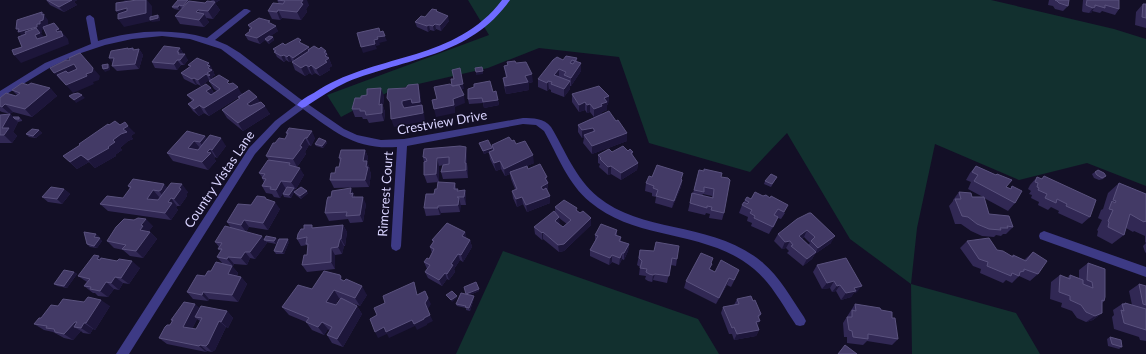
<svg xmlns="http://www.w3.org/2000/svg" width="1146" height="354" font-family="Lato,sans-serif">
  <style>
    .green { fill: #12302f }
    .lines { fill: none; stroke-linecap: round; stroke-linejoin: round }
    .street { fill: #3d3a85; fill-rule: evenodd }
    .secondary { fill: #6f6bff; fill-rule: evenodd }
    .wall { fill: #312854; fill-rule: evenodd }
    .shaded-wall { fill: #1d163a }
    .building { fill: #433a66; stroke: #5a527e }
    .labels { text-anchor: middle; dominant-baseline: central; stroke-width: 3; stroke-linejoin: round; paint-order: stroke }
    .street-label { font-size: 13px; fill: #d9d4ff; stroke: #130f26 }
  </style>
  <rect width="100%" height="100%" fill="#130f26"/>
  <!-- green -->
  <path class="green" d="M468,0h523l123,29 32,10v147l-59,-23 -68,17 -84,-36 -18,84 -6,56 105,29 24,41h-128l-1,-70 -61,-45 -63,-106 -37,39 -101,-29 -30,-86 -80,-9 -51,20 -96,22 -51,27 -14,-22 162,-60z
    M503,251l195,68 21,35h-263z"/>
  <g class="lines">
    <!-- street -->
    <path class="street" d="M244,9h3l4,2 -36,29 12,5 13,8 59,45 45,31 13,6 24,5 23,-1 119,-21c10,0 21,0 28,9 14,23 24,51 47,70 45,37 115,24 164,65 18,15 29,36 42,55l2,4 -2,4 -4,1 -4,-1c-13,-19 -24,-41 -42,-56 -47,-40 -117,-27 -164,-67 -22,-18 -32,-46 -46,-71l-8,-6 -13,-1 -116,22 -6,100 -1,3 -4,2 -4,-2 -1,-3 6,-99c-42,3 -62,-15 -94,-38l-22,16 -26,29 -126,200h-13l133,-206 26,-27 21,-16 -75,-56 -31,-10 -28,-3 -30,3 -27,6 -27,9 -27,13 -51,31v-7l45,-28 46,-19 -5,-26 1,-2 3,-1 4,3 4,23c36,-11 74,-13 109,-3z
      M1044,231l102,36v10l-106,-38 -1,-3 1,-3z"/>
    <!-- secondary -->
    <path class="secondary" d="M502,0h8c-40,57 -104,58 -163,82 -15,7 -28,16 -42,25l-3,1 -5,-3c5,-7 16,-11 23,-16 60,-36 136,-28 182,-89z"/>
  </g>
  <!-- wall -->
  <path class="wall" d="M46,0h31l-3,2 3,3 -13,7 -14,-7z
    M178,0h10l1,1 16,2 9,-1 -4,-2h10l-5,3 5,7 -7,9 -7,-1 3,4 -5,5 -24,-3 -5,-8 7,-8h-1l-2,2 -5,-1 -2,-2z
    M277,0l32,5 -3,4 1,3 -6,8 -19,-2 -2,2 -8,-1 -4,-8 11,-7z
    M1049,0h20l-1,6 -5,5 -8,-2 -2,-3 -5,-1z
    M1083,0h35l1,9 -4,6 -13,-4 -2,2 -8,-2 -1,2h-2l-6,-1 -1,-1z
    M1143,4h3v24l-11,-3 1,-13z
    M437,12l12,9 -8,10 -5,-2 -2,2 -4,-1 -2,2 -11,-5 -2,-5 10,-5z
    M271,23l7,8 -8,5 3,1 1,3 -5,4 -4,-4 -5,4 -12,-4 -3,-5 4,-3v-2l1,-1 -2,-4z
    M303,44l6,5h10l7,2 6,15 -3,2 1,2 -10,6 -5,-3 -3,2 -2,-2 -5,3 -10,-6 -3,-8 1,-1h-1l-3,1 -3,-2 -2,2 -7,-5 -4,-8 12,-4z
    M133,48l1,2 5,-1 4,6 -4,14 -22,2 -5,-5 1,-3 -4,-5 19,-9z
    M180,48l3,5 -1,1 6,6 -4,5h-3l-4,5 -22,-2 -3,-6z
    M577,58v4l4,1v8l-10,15h-1v3l-6,8 -13,-5v-2l-2,-1 -2,2 -9,-4v-8l25,-19z
    M507,62l9,1 17,19 -4,1v7l-23,4 -2,-8 -1,-8h3l-2,-12 3,-1z
    M188,65l24,3v1l2,3h-1l2,3 -3,2 1,2 17,5 12,10 18,8 10,12 -27,17 -16,-13 -5,-8 18,-11 -1,-2 -30,19 -5,-3 -5,3 -6,-5 -5,-7 4,-3 -5,-6 24,-7 3,5 3,-2 -3,-2 -5,-8 1,-1h-1l-8,6 -4,-2 -1,1 -12,-6 -3,-6 9,-6z
    M28,85l22,3 7,8 -25,21 -19,-5 -3,2 3,3h6l3,3v1l-4,1 -5,10 4,4 -5,7h-12v-28l10,-1 -8,-2 -2,-1v-13l16,-2 1,-1 -5,-5z
    M493,92l5,8 1,5 -15,3 -1,-5 -14,1 -1,-5z
    M572,94l37,2 -1,8 -1,1v5l-5,2v2l25,27 -35,13 -9,-11 1,-5h-2l-4,-6v-7l21,-10 -5,2 -4,-5 -3,1 -2,-3 -6,2 -7,-10z
    M384,96l-1,10 2,6 -1,9 -15,2 -2,-4h-4l-1,-2h-7l-3,-8z
    M109,125h11l15,8 -4,3 2,3 -5,2 -8,7 2,2 -7,5 1,1 -21,12 -6,-6 -12,7 -14,-13 17,-11z
    M39,130l3,3 -6,5 -7,-1 -3,-3z
    M286,133l29,5 -4,8 -2,-1 -4,7 1,2 -9,13 7,8 -8,14h-2l1,1 -4,8 -7,-1 -1,-3 3,-5 -6,9 -6,-1 -2,-3 -6,-1 -4,-7 2,-4 -2,-4v-1l-3,-4 10,-13 -3,-4 9,-13 10,-4 2,-4z
    M205,136l2,3 19,7 -9,12 -2,-1 -1,1 2,3 -8,9 -35,-9 -6,-8z
    M326,141l1,2 -4,5 -7,-2 -1,-2z
    M512,141l4,3 18,19 -7,3 1,3 19,8 1,14h-1l3,12 -23,9 -4,-8 -6,3 -4,-9 -1,-7 3,-2 -4,-10 -1,-5 -5,2 -4,-7 -5,2 -6,-12 -1,-7 -5,2 -4,-9 -1,-2 13,5v-3z
    M365,150l3,7 -1,5 3,7v2l1,3 -2,13 -35,1 -4,-8 9,-13 1,-5 -1,-4z
    M628,151l5,1 -1,4 6,7 -1,7 -16,10 -10,-6 -3,1 -9,-8 1,-3 -2,-1v-8l14,-3z
    M467,155v9l1,7v7l-25,1 -2,-7 2,-7 -4,1v16l-12,1 -3,-8v-13l-1,-5z
    M976,166l20,9 1,-1 9,13 4,2 2,-3 3,17 -7,8 -24,-13 5,16 24,13 -7,7h-3l-2,2 -5,-1 -2,2 -12,-1 -11,-5 -10,-7h-6l-6,-18 4,-5v-1l6,-8 13,5h11l-15,-8 3,-7 -5,-2 4,-7z
    M699,170l22,7 3,36 -2,7 -13,-2 1,-4 -4,-1 -1,2 -17,-4 4,-18h1zM703,194l9,2v2l-10,-2z
    M1095,172l11,4 -3,3 -4,1 -5,-2 -2,-4z
    M1044,176l46,41 -8,7 -24,-11 1,-2 -8,-4 -3,3 -10,-5 1,-3 -8,-4 1,-3 -3,-1 2,-3 -3,-2 2,-4 7,-8 4,2z
    M652,177l30,3 -1,7 -9,21 -17,-5 1,-6 -4,-1v-3l-7,-2 1,-8z
    M777,177l-6,10 -7,-3 1,-3z
    M455,183l1,6 2,2 7,-1 1,8v7h-6v7l-19,1 -1,2 -14,1 -2,-8 13,-19z
    M1119,183l27,11v59l-1,-1 -2,-6 3,-3 -1,-1v-6l-11,-5 -1,1 -7,-4 -2,7 -12,9 -15,-8 1,-5 -1,-1 5,-10 -4,-2 3,-8 2,-1 5,-16z
    M128,186l40,1 20,5 -2,3 1,1 -7,10h-3l-1,2 2,2 -7,10 -63,-9 -8,-7 23,-6 7,-9z
    M64,189l6,5 -8,10 -14,-2 -6,-5z
    M294,192l14,1 -7,6 -5,-4z
    M354,195l1,2 11,7 -3,18 -13,1 -2,-4 -19,2 -4,-8z
    M766,195l19,18 -4,6 -3,-1 -9,16 -18,-8 1,-3 -5,-2 1,-4 -9,-4 3,-8 3,-5 18,-4z
    M266,200l14,9 -12,21 -19,-3 -3,5 18,7 14,1 -2,4 -10,-2 1,1 -12,16 -5,-1 -3,7 -13,-1 -1,2 -10,-2 9,2 6,7 -1,3 4,1 6,7 -9,18 -29,-3 -1,2 -15,-2 -6,-7 24,-21 12,-7 -6,-7 4,-6 -3,-2 1,-2 -4,-5 16,-14 -4,-6 24,-17z
    M555,207l22,4 3,2 11,5v7l-27,26 -5,1 -16,-13 -1,1 -7,-6 -1,-7 21,-14zM559,218l8,6 -4,3 -4,-3z
    M797,219l34,24 -16,11 -3,5 -9,7 -16,-13 2,-2 -3,-3 -4,1 -8,-8 4,-7zM804,237l6,6 -2,2 -6,-6z
    M343,225l4,7 -2,14h-1l-2,8 -7,1v14l-28,3 -5,-7 5,-10 1,-8 -1,-2 -6,1 -4,-7 17,-11z
    M153,226l-4,5 8,8 -14,19 -13,-2 -7,-6 -9,-2 -7,-7z
    M617,230v6l4,1v4l8,3 -1,7 -4,9 -2,-1 -3,6 -7,-3 -3,3 -19,-9v-6l5,-9v-6z
    M465,232l1,6 4,2 2,7 -9,15 -3,-2 -6,9 1,3 -6,8 -2,-1 -5,7 -14,-8 -3,-6 2,-3 -3,-7 5,-3 3,-6 -2,-6 3,-5 -1,-2z
    M99,236l-1,2 4,3 -5,7 -7,-1 -3,-3z
    M967,241l30,9 15,7 1,-2 11,5 9,-8 5,22 -8,7 -11,-5 -7,7 -6,-3 -3,3 -23,-10 1,-4 -8,-3 -13,-18z
    M289,242l-5,12h-8l-2,-3z
    M640,250l37,9 -1,7 -5,-1 -4,18 -14,-3 -1,2 -4,-1 -3,-2 1,-3 -7,-1 1,-8 -3,-2z
    M101,258l39,10 -11,16 -6,-1 -4,7 -5,-1 -6,8 -10,-1 -3,-3h-2l-9,-7 3,-4 -9,-6z
    M712,263l-2,6 5,3 21,5 -5,10 -4,-2 -11,19 -32,-16 2,-7z
    M1088,263l16,38 -2,2v10l-9,7 -7,2 -9,-4 -5,-7 -11,-4 1,-4 -12,-4 1,-17 9,-7 7,3 3,-3 9,3v-8z
    M817,265l40,27 -3,1 -3,4 -10,3 -5,-9 -4,1 -2,-4 -8,1 -9,-17z
    M74,272l3,2 -10,14 -10,-2 -3,-2z
    M344,281l23,14 -7,11 -11,-4 8,4 5,8 -19,33 -11,-4 -5,-8 3,-4 -2,-2 -4,6 -12,-5 -6,-8 -17,-7 -7,-8 30,-18zM339,298l1,1 -4,6h-1z
    M1139,284l7,2v55l-6,-1 -1,-3 -25,-8 -2,-12 2,-2 -1,-5 9,-6 3,-1 7,2 -3,-14z
    M479,291l-9,4 4,3 -4,13 -4,-1v-2l-9,-2 -1,-2 10,-10z
    M737,299l16,2 8,13 -2,4 -1,8 1,4 -3,6 -22,4 -2,-6h-3l-8,-21 2,-6 11,-2z
    M855,304l26,6 11,8 6,21 -6,6 -25,-4 -4,4 -16,-2v-6h-3l-1,-14z
    M58,306h52l-15,24 -2,-1 -3,5 -7,-1 -2,-2 -8,9 -9,-2 -11,-6 -9,-2 -10,-6z
    M200,308l27,3 6,7 -5,10 -2,-1 -11,23 -3,2 -5,-1 -1,1 -39,-8 -8,-6 11,-13 2,-4 -1,-1zM197,319l3,2 -4,8h-4z
    M1110,337l12,10 -3,2 -11,-3 -1,-7z"/>
  <!-- shaded-wall -->
  <path class="shaded-wall" d="M71,0h6l-3,2 3,3 -13,7 -5,-5z
    M124,0h6l-5,2z
    M146,0h1l5,6v13l6,-4 2,2v4l-8,1 -1,-1 -27,6 -6,-8 3,-1 -5,-7 11,-3z
    M188,0l2,2 -5,7 -2,-3z
    M214,0h6l-5,3 5,7 -7,9 -5,-8 7,-8z
    M303,0h4l2,5 -3,4 1,3 -6,8 -4,-8 4,-9z
    M179,5l2,3 -2,2 -1,-3z
    M1095,7l-4,6h-2l4,-5z
    M198,10l4,6 2,-2 5,8 -5,5 -5,-7 -3,-8z
    M278,10l4,8 -2,2 -3,-8z
    M42,12l6,8v6l-3,3 -3,1v3h-1l6,8 10,-9 -3,-9 14,16 1,5 -48,19 -7,-8 27,-11 -18,-7 -7,-8 21,-5 5,-9z
    M448,16l1,5 -8,10 -1,-6z
    M435,24l1,5 -2,2 -1,-5z
    M429,25l1,5 -2,2 -1,-6z
    M276,26l2,5 -12,9 -1,-1v1l-5,4 -3,-6z
    M385,36l2,5 -8,2 -2,-6z
    M273,37l1,3 -5,4 -1,-3z
    M378,39l2,6 -4,1 -2,-6z
    M375,44l2,5 -14,4 -2,-6z
    M309,47l2,6 -3,-3 2,4 -15,9 -2,-5z
    M180,48l3,5 -2,2 4,-1 3,6 -4,5 -4,-5 -3,-8z
    M139,49l4,6 -4,14 -4,-5z
    M326,51l6,15 -3,2 1,2 -10,6 -4,-7 9,-8 -1,-9z
    M284,55l2,5 -2,2 -3,-6z
    M289,55l3,6 -3,1 -2,-5z
    M109,58h5l-1,6z
    M177,60l4,5 -4,5 -3,-6z
    M209,63l3,5v1l2,3h-1l2,3 -3,2 2,3 -2,1 -5,-8 1,-5 -1,-3z
    M581,63v8l-10,15v-8z
    M74,64l6,8 -19,9 -7,-8z
    M108,64l2,2v4l-5,2 -2,-3z
    M306,65l4,8 -5,3 -4,-8z
    M311,65l4,8 -3,2 -3,-8z
    M93,68l7,8 -1,4 -6,2 1,2 -21,9 -7,-8 20,-11z
    M559,69v8l-5,-2z
    M483,71v3l-7,1v-3z
    M206,74l3,6 -8,6 -3,-6z
    M532,74l1,8 -4,1v7l-23,4 -1,-8 20,-10z
    M194,78l3,6 -1,1 -4,-6z
    M548,81l1,8 -2,2v-8z
    M570,81v8l-6,8v-8z
    M418,84l2,8 2,17 -17,3 -3,-8v-3z
    M463,84l1,5 -11,2 -1,-5z
    M238,87l4,8 -33,21 -5,-8z
    M50,88l7,8 -25,21 -7,-8z
    M211,88l4,8 -4,2 -5,-7z
    M381,88l3,8 -1,10 2,6 -1,9 -5,-16z
    M82,95l3,3 -9,5 -2,-3z
    M464,95l1,8 -10,4v6l-19,4 -2,-8 19,-10z
    M609,96l-1,8 -1,1v5l-5,2v2l-8,3v-8l7,-5 3,-6z
    M257,97l5,8 -11,7 -4,-8z
    M498,100l1,5 -15,3 -1,-6z
    M585,102v8l-6,2v-7z
    M5,104l8,8 -3,2 8,8 -5,10 4,4 -5,7 -8,-8 -2,-7 8,-14 -8,-7z
    M590,104v8l-3,1v-8z
    M200,105v1l4,7 -5,3 -5,-7z
    M422,105l2,8 1,8 -31,6 -3,-8z
    M265,106l5,8 -27,17 -5,-8z
    M128,126l7,7 -4,3 2,3 -5,2 -8,7 2,2 -7,5 1,1 -21,12 -7,-8 20,-13 5,-7 10,-11z
    M593,128v8l-9,-1v3h-2v-8z
    M39,130l3,3 -6,5 -3,-2z
    M312,131l3,7 -4,8 -4,-8z
    M627,133v8l-35,13v-8z
    M205,136l6,7 -6,7 -5,-8z
    M221,138l5,8 -9,12 -5,-8z
    M305,138l4,7 -4,7 1,2 -9,13 -4,-8z
    M194,141l6,7 -6,7 -6,-7z
    M326,141l1,2 -4,5 -1,-2z
    M466,147l1,8v9l1,7v7l-3,-15z
    M492,148l1,3 -9,3 -1,-3z
    M210,149l5,8 -1,1 2,3 -8,9 -6,-8 5,-10z
    M365,150l3,7 -1,5 3,7v2l1,3 -2,13 -4,-7 -2,-19z
    M81,155l8,7 -12,7 -7,-7z
    M533,155l1,8 -23,10 -1,-1v2l-5,2 -1,-7z
    M437,158l2,8v16l-3,-8z
    M500,161l1,8 -5,2 -2,-8z
    M638,163l-1,7 -16,10v-7z
    M611,166v8l-3,1v-8z
    M300,168l4,7 -8,14 -5,-7z
    M547,177l1,14 -6,3 -1,-7 4,-9z
    M682,180l-1,7 -9,21 2,-7z
    M281,181l5,8 -6,9 -4,-8z
    M164,184l7,7 -6,8 -6,-8z
    M182,184l6,8 -2,3 1,1 -7,10 -6,-7z
    M294,188l1,2 -4,8 -2,-3z
    M351,188l3,7 2,6 -6,-7z
    M64,189l6,5 -8,10 -5,-5z
    M153,190l7,8 -6,8 -7,-7z
    M465,190l1,8v7l-2,-8z
    M307,191l1,2 -7,6 -1,-3z
    M550,196v7l-23,9 -1,-7z
    M363,197l3,7 -3,18 -3,-7z
    M522,197l1,7 -6,3 -1,-8z
    M171,198l6,8 -1,2 2,2 -7,10 -6,-7 3,-11z
    M459,198l2,8 -1,6 -2,-7z
    M275,202l5,7 -12,21 -5,-7z
    M438,206l3,7 -1,2 -2,-7z
    M559,217l1,7 -5,-3z
    M778,217l-3,8 -6,9 4,-7z
    M591,218v7l-27,26 -5,1 -1,-7z
    M146,219l7,7 -4,5 8,8 -14,19 -7,-7 5,-26z
    M244,220l5,7 -3,5 -5,-7z
    M343,225l4,7 -2,14 -4,-7z
    M807,230l-3,7 -9,6 4,-7z
    M465,232l2,7 -5,-3z
    M543,232v7l-1,1v-7z
    M96,234l3,2 -3,4 -2,-3z
    M262,236l5,7 -12,16 -5,-7z
    M835,236l-4,7 -16,11 -3,5 -9,7 4,-7 9,-7 2,-4z
    M100,238l2,3 -5,7 -3,-2z
    M276,238l2,2 -2,4 -2,-3z
    M288,239l1,3 -5,12 -2,-2z
    M340,239l4,7 -2,8 -4,-7z
    M470,240l2,7 -9,15 -2,-7z
    M790,241l-4,7 -4,1 3,-7z
    M629,244l-1,7 -4,9v-7z
    M331,248l4,7v14l-4,-7z
    M245,252l5,6 -3,7 -6,-7z
    M622,253v6l-3,6 1,-7z
    M458,254l2,6 -6,9 1,3 -6,8 -2,-6 4,-10z
    M612,255v7l-3,3 1,-7z
    M99,256l8,7 -10,-4z
    M228,257l6,7 -1,2 -6,-7z
    M132,261l8,7 -11,16 -8,-6z
    M232,266l6,7 -4,7 -6,-6z
    M74,272l3,2 -10,14 -3,-2z
    M445,273l2,6 -5,7 -3,-6z
    M655,274l-2,6 -1,2 1,-7z
    M115,277l8,6 -4,7 -8,-7z
    M241,277l6,7 -9,18 -6,-7z
    M341,277l5,8 -6,-6z
    M729,278l-2,7 -11,19z
    M834,281l-4,7 -8,1 5,-6z
    M106,282l8,7 -6,8 -8,-6z
    M840,285l-4,6 -4,1 5,-6z
    M362,286l5,9 -7,11 -5,-8z
    M862,286l-5,6 -3,1 -3,4 -10,3 5,-7 8,-5z
    M479,289v2l-12,5 -1,-2z
    M334,290l5,8 -7,12 -6,-8z
    M203,292l6,7 -1,2 -6,-6z
    M457,296v2l-5,4 -1,-2z
    M474,296v2l-4,13 -1,-3z
    M428,298l3,6 -3,5 -3,-6z
    M101,300l9,6 -15,24 -9,-7z
    M195,304l7,6 -7,7 2,2 -7,14 -7,-6z
    M357,306l5,8 -19,33 -6,-8z
    M227,311l6,7 -5,10 -7,-6z
    M1102,313l-9,7 -7,2 9,-6z
    M430,315l3,6 -6,3v1l-10,5 -2,-4 -26,12 -2,-4 -9,4 -3,-6 9,-5 28,-7 12,-2z
    M219,321l7,6 -11,23 -3,2 -6,-6z
    M760,321l-3,6 -1,-5z
    M75,322l7,4 2,-3 9,6 -3,5 -9,-6 -7,-1 7,4 -8,9 -9,-6z
    M322,322l6,7 -4,6 -6,-8z
    M759,330l-3,6 -22,4 3,-6z
    M200,345l7,6 -1,1 -7,-6z"/>
  <!-- building -->
  <path class="building" d="M47,0h25l-13,7z
    M137,0h9v13l-28,6v-5l9,-3v-3l-11,3v-8z
    M178,0h10l-5,6 -4,-1 -1,2h-6z
    M278,0h25l-2,3 2,1 -6,8 -19,-2 -1,2 -9,-1 5,-8 10,1 2,-3z
    M1055,0h14l-1,6 -9,-3 -2,-2z
    M1087,0h32v9l-14,-4v3l-10,-3v2l-2,1 -5,-2 -2,-1z
    M189,1l16,2 2,-2 8,1 -7,9 -10,-1 -2,2 8,2 -5,6 -24,-4z
    M1143,4h3v14l-4,-1z
    M432,9l5,1 -1,1 12,5 -8,9 -5,-1 -2,2 -4,-1 -2,1 -12,-4 6,-6 4,1z
    M42,12v3l2,-1 -1,6 -3,1v3h-3v3l-19,5 1,-3h-3l1,-9z
    M158,15v3l-8,2v-3z
    M259,18l11,3 -2,1 8,4 -19,12 -12,-3 5,-4 -1,-1 3,-2 -4,-3z
    M54,23l5,6 -3,1 1,2 4,-1 2,5 -49,19 -2,-5 10,-3 -4,-10 8,-3 -1,-2 11,-4 4,5 -5,2 2,4 10,-3 -4,-9z
    M379,28l1,4 3,-1 2,5 -8,1 1,2 -4,1 1,4 -14,3 -4,-14z
    M269,36l4,1 -5,4 -3,-2z
    M298,38l3,2 -2,2 10,5 -16,11 -4,-3 -2,2 -3,-2 -3,1 -7,-4 2,-1 -3,-2 10,-6 2,2z
    M164,46l16,2 -3,4h2l-1,2h7l-5,6h-3l-3,4 -22,-2z
    M314,46l5,3 2,-2 5,4 -2,1 3,2 -2,2 4,2 -4,3 2,1 -11,7 -5,-4 -2,2 -3,-2 -5,3 -9,-6 17,-11 -1,-1z
    M128,48v1l5,-1v2l6,-1 -4,15 -23,2 2,-8h-5l2,-7z
    M80,53l13,15 -1,4 -6,2 1,2 -21,9 -9,-10 9,-4 2,2 9,-4 -3,-5 -20,9 -4,-5 16,-8h4l-1,-2z
    M566,56l11,2 -2,3 -3,-1 -2,3 3,1 2,-3 6,2 -10,15 -7,-3 2,-3 -7,-3 -5,6 16,6 -6,8 -13,-5 1,-2 -4,-1 -1,2 -9,-4 15,-19 4,-3 6,3z
    M197,58l12,5 -2,2 3,1 -2,2 4,2 -5,3 3,2 -1,1 -3,-2 -8,6 -4,-2 -2,1 -11,-6 10,-7 -3,-1z
    M515,61l1,2 10,-1 6,12 -7,2 3,6 -23,4 -2,-8 4,-1 -3,-11 4,-1 -1,-3z
    M108,64v4l-5,1 -1,-4z
    M482,67l1,4 -7,1 -1,-4z
    M460,68l3,16 -11,2 -1,-7h3l-2,-9z
    M219,75l10,6 -2,1 2,2 4,-1 5,4 -34,21 -4,-2v-1l-6,4 -6,-5 6,-4 -7,-5 19,-11 5,4 -5,3 5,4 9,-6 -11,-8z
    M490,81l3,11 3,-1 2,9 -15,2 -1,-4 -14,1v-10l6,-2v-3z
    M22,83l6,2 3,-2 19,5 -25,21 -20,-5 -3,3 -2,-1v-8l6,-5 10,3 4,-3 -8,-3z
    M418,84l2,18 -8,1 -1,-4 -9,2v3l2,4 18,-3 1,8 -32,6 -1,-17 -3,-4 1,-9 18,-1 2,-3z
    M450,84l3,2 6,-1 5,10 -11,4 1,6 -20,4 -2,-9 5,-1 -3,-12z
    M599,86l10,10 -5,2 3,4 -6,2 1,2 -8,3 -4,-5 -3,1 -2,-3 -6,3 -7,-11z
    M381,88l-2,17 3,-1v9l-16,2 -1,-4h-5v-2h-8l3,-11h6v-2l6,-1v-6z
    M249,90l8,7 -10,7 3,2 11,-4 4,4 -27,17 -16,-13 18,-12 -2,-1z
    M78,93l4,2 -8,5 -5,-4 4,-2z
    M609,111l7,10 2,-1 9,13 -35,13 -8,-11 11,-4 -2,-3 -11,2 -4,-5z
    M10,114l-8,14h7l-5,7h-4v-20z
    M13,117h6v2h-4z
    M115,121l5,4 5,-3 3,4 -5,3 4,3 -6,2 -8,6 2,2 -7,5 1,1 -21,12 -7,-5 -11,7 -7,-6 17,-11 -1,-1 29,-20 1,1z
    M289,128l23,3 -5,7h-2l-5,8 2,1 -9,12 -27,-3 7,-13h2l4,-5 6,1 3,-6h-2z
    M32,129l7,1 -6,6 -7,-2z
    M187,131l18,5 -5,6 -6,-1 -6,7 10,2 12,-15 11,3 -9,12 -2,-1 -3,3 4,1 -9,9 -35,-9z
    M509,137l3,4 2,-1 2,4 9,-3 8,14 -29,14 -4,-8 -6,2 -5,-11 5,-2 -2,-5z
    M319,138l7,3 -4,5 -7,-2z
    M488,140l4,8 -9,3 -4,-8z
    M460,146l6,1 -1,16h1v7l-25,2 2,-7 6,-1v-7l-12,1 -1,16 -12,1v-13l3,-1 -1,-3 -3,-1 1,-8z
    M623,146l5,5 2,-2 3,3 -2,1 7,10 -17,10 -10,-7 -3,1 -8,-8 1,-1 -3,-3 11,-6 3,3z
    M341,150h24l-2,11h4l-1,6h2l-3,13h-35l1,-7h4l1,-6h3l2,-9h-2z
    M268,160l22,3 -1,2 11,3 -9,14 -10,-1 -5,9 -6,-1 1,-2 -9,-1 4,-7 -4,-1 3,-4 -6,-1z
    M540,164l7,13 -2,1 3,5 -7,4 2,3 3,-2 4,8 -24,9 -4,-8 -6,2 -4,-8 5,-2 -7,-17 17,-6 1,3z
    M657,165l26,8 -2,6 1,1 -8,21 -18,-5 2,-6 -5,-2 1,-2 -8,-3 3,-7 3,1z
    M976,166l20,9 1,-1 15,6 -6,7 5,2 1,-3 10,5 -7,12 -41,-22 4,-6 -6,-3z
    M704,169l18,4 -1,4 7,1 2,2 -6,33 -13,-3 1,-3 -5,-1v2l-17,-5 2,-10 21,5 1,-9 -10,-2v5l-10,-2 5,-20 5,1z
    M1098,170l6,3 2,3 -4,2 -5,-3 -2,-3z
    M771,174l6,3 -5,7 -7,-3z
    M1044,176l52,24 -6,17 -24,-11 1,-2 -10,-5 -1,4 -11,-5 2,-4 -9,-4 1,-2 -2,-1 1,-4 -3,-1 2,-5 5,2z
    M133,179l31,5 -3,6 -2,1 -6,-1 -6,9 11,1 13,-17 11,1 -3,4 2,1 -7,10 -3,-1 -3,4 4,1 -7,10 -65,-9 7,-8 16,2 8,-11 -3,-1z
    M438,182l17,1 -1,6h4l-1,2 8,-1 -1,7h-7l2,1 -1,7 -20,1v2h-14l2,-14h8l1,-5h2z
    M1119,183l27,11v28l-1,-1 -1,1 -14,-8 -6,21 -16,-8 1,-5 -1,-1 5,-11 -4,-1 3,-8 3,2 1,-2 -3,-1z
    M51,187l13,2 -7,10 -15,-2z
    M287,187l7,1 -5,7 -6,-1z
    M301,187l6,4 -7,5 -6,-4z
    M351,188l-1,6 3,-1 -1,4h11l-3,18 -14,1 1,-4 -22,1 2,-13 1,-3h3l1,-6z
    M755,192l8,4 3,-1 4,3 1,-2 17,9 -4,7 -6,-3 -4,6 4,2 -5,10 -19,-9 1,-2 -5,-3 2,-3 -10,-5 2,-3 3,2 2,-2 -4,-2 2,-3 4,2z
    M959,192l12,1 1,4h12l5,17 20,2 4,11 -6,-1 1,2h-8l1,2 -12,-1 -12,-5 -9,-7 -6,-1 -7,-17h6z
    M257,196l8,1 1,2 9,3 -12,21 -19,-3 -3,5 -14,-3 11,-18 13,1z
    M564,200l13,8 -1,2 4,3 3,-2 8,7 -27,26 -6,1 -15,-13 -1,1 -8,-6 20,-16 5,6 -4,4 8,6 8,-7 -16,-13z
    M809,213h2l24,23 -17,12 -7,-7 4,-4 -8,-7 -8,6 17,16 -9,7 -16,-13 2,-1 -3,-4 -5,1 -7,-8 19,-15z
    M138,218l8,1 -5,6 2,1 -3,4 10,2 -14,19 -14,-2 4,-4 -19,-4 9,-14 8,-8 10,1z
    M447,223l18,9 -3,4 8,4 -9,15 -3,-1 -7,10 2,1 -6,9 -2,-1 -6,7 -14,-8 5,-7 -6,-3 3,-4 2,1 5,-10 -4,-2 4,-6 -2,-1z
    M601,224l16,6 -2,5 6,2 -2,4 10,3 -5,9h-2l-2,5 -8,-3 -2,3 -20,-8 8,-14 -3,-1z
    M304,225h8v3l31,-3 -2,14h-1l-2,8 -7,1v14l-29,3 2,-10h3l1,-11h-2l1,-7 -10,2 1,-5 3,-5h3z
    M225,226l37,10 -12,16h-5l-4,6 -13,-1 -1,2 -10,-2 5,-8h-4l4,-6 -7,-1z
    M84,232l12,2 -2,3 6,1 -6,8 -7,-2z
    M266,236l10,2 -2,3 -10,-1z
    M989,238l8,12 6,1 10,6v-2l13,6 7,-9 14,9 -9,13 -14,-5v2l-4,1 -1,4 -7,-3 -1,3 -24,-10 1,-4 -9,-3 -12,-18z
    M279,239h9l-6,13 -8,-1z
    M656,242l23,4 -2,13 -5,-1 -3,18 -14,-2 -2,1 -4,-1 -3,-2 1,-3 -7,-1 2,-7 -3,-3 1,-8 14,1z
    M701,253l12,5 -2,5 1,1 -3,5 6,3 6,-12 18,10 -5,10 -5,-2 -10,20 -33,-17z
    M94,255l5,1 -2,3 3,1 1,-2 16,3 2,-2 13,2 -11,17 -6,-1 -4,6 -5,-1 -6,9 -10,-2 1,-2 -7,-1 6,-7 -12,-3z
    M846,258l16,28 -8,2 2,3 -10,2 -6,-8 -3,1 -3,-5 -7,2 -10,-18z
    M216,262l16,4 -4,8 13,3 -9,18 -29,-3 -1,3 -15,-3 10,-17 8,1 3,-5h3z
    M1088,263l17,6v28l-1,4 -2,-1v13l-7,3 -9,-4 -5,-7 -11,-5v-4l-11,-4 1,-17 10,4v-4l13,5v4l10,4 -1,-6 -5,-2z
    M64,270l10,2 -10,14 -10,-2z
    M324,271l16,4 1,2 -1,2 4,2 2,-2 16,7 -7,12 -21,-8 -8,12 10,3 5,-7 16,8 -20,33 -10,-4 5,-8 -10,-5 -4,5 -12,-5 3,-4 -27,-11 16,-22 14,4z
    M414,282l3,13 8,-4 3,7 -3,5 5,12 -6,3v1l-10,5 -2,-4 -26,12 -2,-5 -9,5 -5,-13 7,-4 -3,-7 11,-5 -2,-7z
    M476,282l3,7 -13,5 -2,-7z
    M1139,284l7,2v19l-3,-1z
    M452,291l5,5 -6,4 -5,-5z
    M461,293l13,3 -5,12 -4,-1 1,-1 -10,-2z
    M751,296l2,5 2,-1 6,14 -3,2 2,5 -4,1 3,8 -22,4 -3,-7 -2,1 -9,-21 16,-3 -2,-5z
    M88,297l13,3 -15,23h-2l-3,5 -7,-1 3,-5h-2l-11,12 -9,-2 -1,-3 -8,-1 1,-2 -13,-2 5,-6h2l10,-13 7,1 5,-7 21,3z
    M184,302l11,2 -12,23 13,2 6,-11 -7,-1 6,-11 26,5 -6,11 -2,-1 -11,23 -2,2 -6,-1 -1,1 -40,-8 6,-11 2,-2h3l3,-5h-2z
    M1125,303l21,6v21l-22,-7 -3,-13 3,1 -2,-7h3z
    M855,304l25,4 1,2 11,2v6h3l3,21 -30,-5v5l-15,-2 -1,-6 -3,-1 -2,-13h5v-7l4,1z
    M1110,337l11,3 1,7 -10,-3z
    M845,345l12,9h-19z"/>
  <g class="labels">
    <!-- street labels -->
    <g class="street-label">
      <text transform="translate(442 122) rotate(-10)">Crestview Drive</text>
      <text transform="translate(219 179) rotate(-56)">Country Vistas Lane</text>
      <text transform="translate(385 194) rotate(-86)">Rimcrest Court</text>
    </g>
  </g>
</svg>
